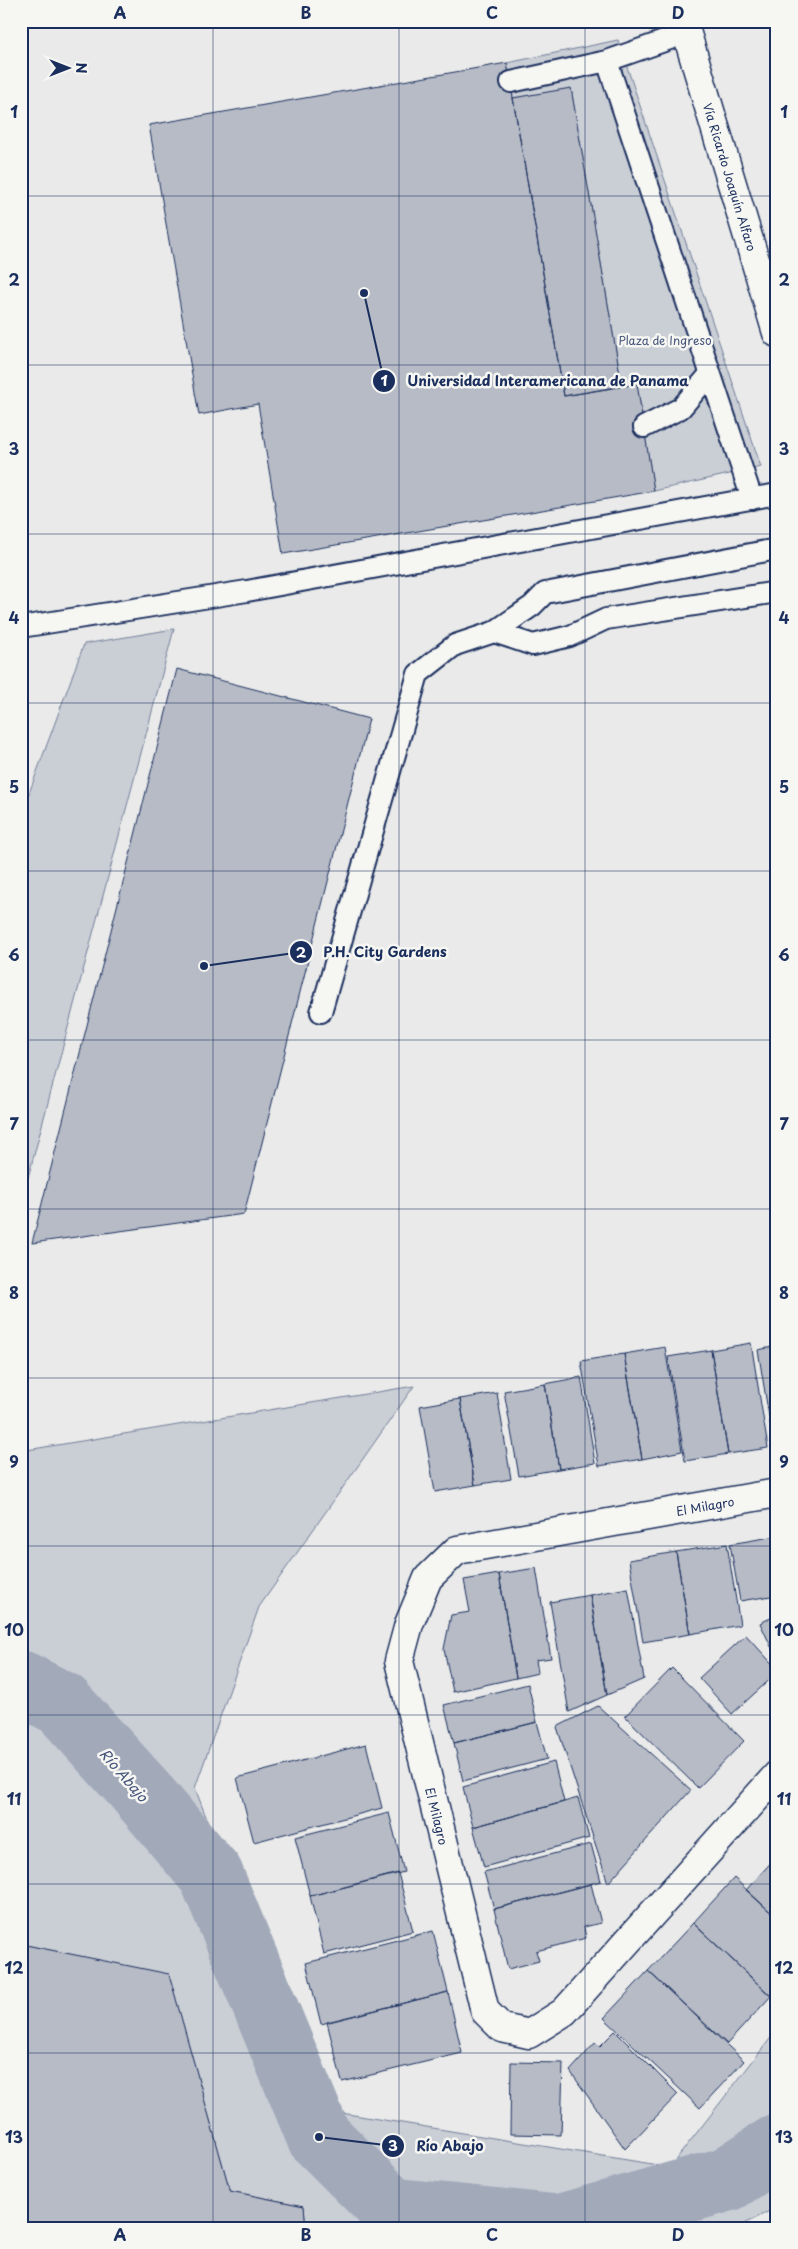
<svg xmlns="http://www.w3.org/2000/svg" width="798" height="2249" font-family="'Playpen Sans',sans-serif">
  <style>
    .green { fill: #caced5; stroke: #727e9a }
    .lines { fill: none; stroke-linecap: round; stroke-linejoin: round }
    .river { stroke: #a2aaba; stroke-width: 65 }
    .building { fill: #b6bbc6; stroke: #1b2f5e }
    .lane-casing { stroke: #1b2f5e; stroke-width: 24 }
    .street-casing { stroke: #1b2f5e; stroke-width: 31 }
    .primary-casing { stroke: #1b2f5e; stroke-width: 31 }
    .lane { stroke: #f6f6f2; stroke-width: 20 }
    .street { stroke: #f6f6f2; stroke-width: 28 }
    .primary { stroke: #f6f6f2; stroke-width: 28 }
    .grid { fill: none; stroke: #1b2f5e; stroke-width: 1; stroke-opacity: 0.55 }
    .labels { text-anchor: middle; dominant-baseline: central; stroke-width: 5; stroke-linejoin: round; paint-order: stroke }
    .street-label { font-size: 12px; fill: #1b2f5e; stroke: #f6f6f2 }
    .park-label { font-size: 12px; fill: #47577c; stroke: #f6f6f2 }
    .water-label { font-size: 14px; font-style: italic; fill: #44547a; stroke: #f6f6f2 }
    .leader { fill: none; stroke: #1b2f5e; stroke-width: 2 }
    .callout-dot { fill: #1b2f5e; stroke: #f6f6f2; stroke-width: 2 }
    .mark-label { font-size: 15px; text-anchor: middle; font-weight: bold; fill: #fff }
    .callout-label { font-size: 14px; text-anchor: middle; font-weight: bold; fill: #1b2f5e; stroke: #f6f6f2; stroke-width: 5; stroke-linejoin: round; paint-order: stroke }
    .neatline { fill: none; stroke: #1b2f5e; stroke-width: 2 }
    .grid-label { font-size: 16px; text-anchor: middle; font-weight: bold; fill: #1b2f5e }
  </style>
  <rect width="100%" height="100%" fill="#e9eae9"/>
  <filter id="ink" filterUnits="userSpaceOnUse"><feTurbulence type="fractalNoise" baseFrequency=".02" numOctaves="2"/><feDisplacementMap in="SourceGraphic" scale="10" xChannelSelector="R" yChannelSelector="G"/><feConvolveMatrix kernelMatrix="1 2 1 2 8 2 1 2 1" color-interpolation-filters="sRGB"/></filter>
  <g filter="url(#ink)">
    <!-- green -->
    <path class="green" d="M618,40l143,427 -107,24 -17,-107 -15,2 -51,-297 -58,9 -6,-35z
      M174,629l-153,575v-389l63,-171z
      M414,1386l-155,221 -64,181 122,321 353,58 107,-137v177l-40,21h-303l-42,-18 -11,18h-75l-2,-22 -74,-15 -61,-216 -148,-31v-493z"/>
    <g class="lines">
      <!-- river -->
      <path class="river" d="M21,1683l41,21 75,83 74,88 108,262 73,73 166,17 170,-48 49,-32"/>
    </g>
    <!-- building -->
    <path class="building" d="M507,63l57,333 73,-12 17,107 -371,63 -25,-150 -59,11 -50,-290z
      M571,88l51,298 -58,10 -51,-298z
      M177,669l192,50 -125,495 -212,29z
      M751,1343l17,105 -40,6 -17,-104z
      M777,1346v88l-5,1 -14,-85z
      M665,1347l17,104 -40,8 -18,-105z
      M711,1350l17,104 -43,7 -17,-104z
      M624,1354l18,105 -43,7 -18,-105z
      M581,1377l14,86 -36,6 -14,-85z
      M545,1384l14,85 -40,7 -15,-85z
      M497,1393l14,86 -36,6 -15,-86z
      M460,1399l15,86 -40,7 -15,-86z
      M777,1536v59l-37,6 -10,-57z
      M727,1544l13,81 -50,9 -14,-82z
      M676,1552l14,82 -47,8 -14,-82z
      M536,1568l15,90 -15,2 2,13 -22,5 -17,-104z
      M499,1574l17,104 -63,14 -9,-43 7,-34 19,-3 -6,-32z
      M628,1588l16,91 -37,16 -17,-100z
      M590,1595l17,100 -38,17 -19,-110z
      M777,1615v44l-17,-36z
      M746,1635l31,34v4l-45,41 -33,-36z
      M672,1668l72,73 -46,47 -73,-72z
      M528,1684l9,38 -83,21 -10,-38z
      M598,1706l93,84 -83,93 -51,-156z
      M537,1722l10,37 -84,22 -9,-38z
      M366,1744l16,64 -128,34 -17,-64z
      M554,1762l10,40 -91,25 -10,-40z
      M578,1798l11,40 -105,29 -11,-40z
      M389,1813l15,59 -94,24 -15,-59z
      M591,1844l10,37 -107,28 -10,-37z
      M777,1856v62l-31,-28z
      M398,1873l15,58 -89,23 -14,-58z
      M734,1878l43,40v84l-84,-79z
      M591,1884l10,39 -17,4 2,11 -50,13 3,10 -31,8 -14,-60z
      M693,1923l78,73 -44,48 -79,-73z
      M433,1931l15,61 -127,32 -15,-61z
      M21,1944l148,30 61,217 74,15 2,22h-285z
      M648,1971l96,90 -44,47 -96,-90z
      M448,1992l14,61 -120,29 -15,-60z
      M615,2031l63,63 -53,55 -55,-78 25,-28 5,3z
      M511,2062l52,1 -2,72 -51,-1z"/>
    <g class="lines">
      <!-- lane casing -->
      <g class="lane-casing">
        <path id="lane" d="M607,61l145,438
          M511,82l96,-21 80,-28
          M644,427l37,-19 29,-34
          M21,627l226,-36 530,-97
          M494,632l39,13 37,-9 36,-17 171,-27
          M321,1012l97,-338 37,-29 39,-13 38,-26 13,-13 232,-44"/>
      </g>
      <!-- street casing -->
      <g class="street-casing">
        <path id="street" d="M777,1493l-320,57 -29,28 -19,46 -10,37 86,350 17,17 27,6 35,-22 213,-237"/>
      </g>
      <!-- primary casing -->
      <g class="primary-casing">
        <path id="primary" d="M683,21l94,312"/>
      </g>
      <!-- lane -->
      <use href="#lane" class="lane"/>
      <!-- street -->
      <use href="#street" class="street"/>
      <!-- primary -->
      <use href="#primary" class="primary"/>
    </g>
  </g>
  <!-- grid -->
  <path class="grid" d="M213,21v2207M399,21v2207M585,21v2207M21,196h756M21,365h756M21,534h756M21,703h756M21,871h756M21,1040h756M21,1209h756M21,1378h756M21,1546h756M21,1715h756M21,1884h756M21,2053h756"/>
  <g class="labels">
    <!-- street labels -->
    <g class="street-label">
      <text transform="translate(730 177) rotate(73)">Vía Ricardo Joaquín Alfaro</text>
      <text transform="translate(705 1506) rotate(-10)">El Milagro</text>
      <text transform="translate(437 1816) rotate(76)">El Milagro</text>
    </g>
    <!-- park labels -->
    <g class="park-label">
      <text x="665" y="340">Plaza de Ingreso</text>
    </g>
    <!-- water labels -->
    <g class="water-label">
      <text transform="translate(124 1775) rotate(49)">Río Abajo</text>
    </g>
  </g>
  <!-- callouts -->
  <path class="leader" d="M364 293L384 381M204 966L301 952M319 2137L393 2146"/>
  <g class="callout-dot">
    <circle cx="364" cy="293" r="5"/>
    <circle cx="204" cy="966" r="5"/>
    <circle cx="319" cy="2137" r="5"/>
    <circle cx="384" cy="381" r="12"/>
    <circle cx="301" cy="952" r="12"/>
    <circle cx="393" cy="2146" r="12"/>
  </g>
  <g class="mark-label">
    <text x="384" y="386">1</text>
    <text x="301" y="958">2</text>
    <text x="393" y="2151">3</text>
  </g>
  <g class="callout-label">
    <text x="548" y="386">Universidad Interamericana de Panama</text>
    <text x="385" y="957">P.H. City Gardens</text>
    <text x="450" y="2151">Río Abajo</text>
  </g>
  <!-- margin -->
  <rect width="798" height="2249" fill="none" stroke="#f6f6f2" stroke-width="55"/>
  <!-- north arrow -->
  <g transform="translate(68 68) rotate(90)" stroke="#f6f6f2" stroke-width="4" paint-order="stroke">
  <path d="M0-4L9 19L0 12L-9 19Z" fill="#1b2f5e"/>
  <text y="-8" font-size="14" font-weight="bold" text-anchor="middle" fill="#1b2f5e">N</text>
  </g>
  <rect x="28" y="28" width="742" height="2194" class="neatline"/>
  <g class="grid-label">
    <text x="120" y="19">A</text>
    <text x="306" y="19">B</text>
    <text x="492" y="19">C</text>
    <text x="678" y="19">D</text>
    <text x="14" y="118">1</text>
    <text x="784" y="118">1</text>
    <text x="14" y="286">2</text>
    <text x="784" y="286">2</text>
    <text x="14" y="455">3</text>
    <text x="784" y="455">3</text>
    <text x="14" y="624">4</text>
    <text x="784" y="624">4</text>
    <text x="14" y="793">5</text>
    <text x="784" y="793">5</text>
    <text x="14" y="961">6</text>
    <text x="784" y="961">6</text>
    <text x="14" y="1130">7</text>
    <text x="784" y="1130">7</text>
    <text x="14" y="1299">8</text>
    <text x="784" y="1299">8</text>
    <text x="14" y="1468">9</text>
    <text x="784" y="1468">9</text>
    <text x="14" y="1636">10</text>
    <text x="784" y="1636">10</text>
    <text x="14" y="1805">11</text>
    <text x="784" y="1805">11</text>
    <text x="14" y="1974">12</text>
    <text x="784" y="1974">12</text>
    <text x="14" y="2143">13</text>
    <text x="784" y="2143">13</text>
    <text x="120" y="2241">A</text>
    <text x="306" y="2241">B</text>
    <text x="492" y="2241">C</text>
    <text x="678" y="2241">D</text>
  </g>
</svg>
